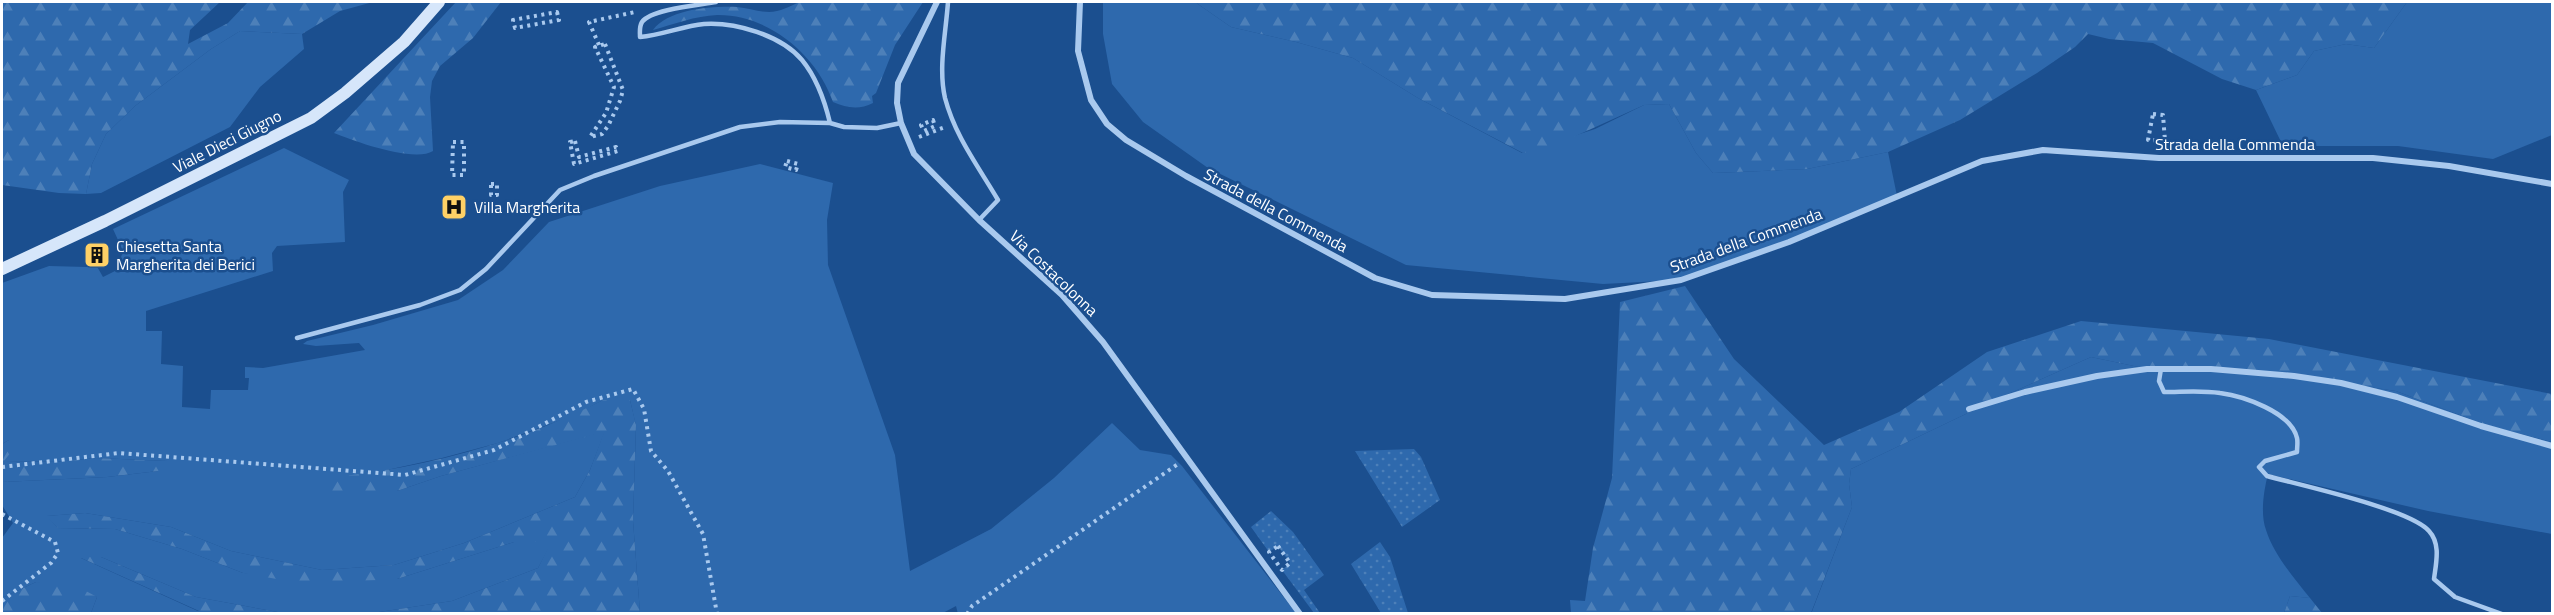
<svg xmlns="http://www.w3.org/2000/svg" width="2554" height="615" font-family="'Titillium Web',sans-serif">
  <style>
    .grass { fill: #2e69ad }
    .forest { fill: url(#forest-firs) }
    .park { fill: url(#park-dots) }
    .lines { fill: none; stroke-linecap: round; stroke-linejoin: round }
    .path { stroke: #a9c9ee; stroke-width: 4; stroke-dasharray: 3 4.5; stroke-linecap: butt }
    .lane { stroke: #a9c9ee; stroke-width: 4.5 }
    .street { stroke: #a9c9ee; stroke-width: 6 }
    .secondary { stroke: #d6e6fa; stroke-width: 12 }
    .labels { text-anchor: middle; dominant-baseline: central; stroke-width: 5; stroke-linejoin: round; paint-order: stroke }
    .street-label { font-size: 16px; fill: #fff; stroke: #1b4f8f }
    .poi-label { font-size: 16px; fill: #fff; stroke: #1b4f8f; text-anchor: start }
  </style>
  <defs>
    <pattern id="forest-firs" width="22" height="20" patternUnits="userSpaceOnUse" patternTransform="scale(1.5)"><rect width="22" height="20" fill="#2e69ad"/><path d="M5 1l3.5 6h-7zM16 11l3.5 6h-7z" fill="#4d80b9"/></pattern>
    <pattern id="park-dots" width="8" height="8" patternUnits="userSpaceOnUse" patternTransform="scale(1.5)"><rect width="8" height="8" fill="#2e69ad"/><path d="M2 2h.1M6 6h.1" fill="none" stroke="#4d80b9" stroke-width="1.8" stroke-linecap="round"/></pattern>
  </defs>
  <rect width="100%" height="100%" fill="#1b4f8f"/>
  <!-- grass -->
  <path class="grass" d="M1103,2h92l36,25 65,15 57,16 65,40 104,55 73,-24 49,-24 25,-1 27,49 17,20 94,-4 81,-17 9,44 -108,46 -108,38 -78,4 -197,-19 -198,-97 -65,-46 -31,-38 -9,-50z
    M2407,2h145v133l-59,24 -95,-13h-115l-27,-56 41,-15 17,-24 32,-7 28,4z
    M240,31l62,3 2,15 -44,38 -30,40 -129,66 -15,1 6,-30 14,-30 29,-28 76,-57z
    M284,148l65,32 -6,12 2,50 -68,4 -5,7 1,18 -127,40v20h16l-1,33 22,2 -1,41 28,2 1,-19h37l1,-12h-4v-11l18,1 102,-18 -6,-7 -43,3 -13,-2 4,-3 66,-16 85,-25 45,-30 46,-48 111,-36 100,-22 73,19 -6,37 1,45 67,190 15,116 81,-42 63,-51 58,-55 28,27 31,5 11,11 114,147 -338,1 -2,-8 -15,8 -301,-1 -7,-92 3,-95 -6,-26h-27l-28,15 -77,28 -56,15 -69,15 -37,5 61,13 44,-15 164,-45 -15,39 -15,27 -111,46 -70,22 -72,5 -91,-19 -60,-24 -86,-14 -38,3 11,12 57,1 67,20 61,24 154,6 117,-37h38l-14,26 -86,33 -73,11 -96,1 -87,-16 -95,-40 -20,1 119,54 -109,1 6,-16 -61,-15 -34,16v-60l11,-15 -11,-18v-23l105,-5 51,-6 9,-10 -71,-3 -40,4 -53,-1 6,-21 -7,4v-161l47,-17 38,1 8,-4 8,14 14,-7 6,-19 -10,-22z
    M2091,357l62,13 110,1 133,20 90,34 66,17v92l-124,-23 -160,-37c-4,16 -8,39 -2,56 8,25 28,48 44,68l-20,-2 -6,17 -473,1 41,-107 -3,-23 2,-15 146,-70z"/>
  <!-- forest -->
  <path class="forest" d="M2,2h218l-30,28 -2,14 40,-21 20,-21h125l-33,9 -38,23 -62,-3 -29,18 -76,57 -29,28 -14,30 -6,30 -27,-1 -57,-8z
    M456,2h45l-28,36 -33,28 -8,15 -2,16 3,54c-19,12 -79,-10 -99,-18z
    M800,2h123l-28,43 -19,48 -4,3 1,7c-14,7 -26,5 -40,-1 -16,-47 -65,-88 -116,-87 -22,1 -43,9 -64,15 16,-21 59,-24 84,-23 11,1 21,5 32,5 11,0 21,-6 31,-10z
    M1195,2h1212l-33,46 -28,-4 -32,7 -17,24 -41,15 -34,-11 -69,-36 -44,-4 -21,-5 -13,13 -38,26 -77,47 -72,32 -81,17 -94,4 -17,-20 -27,-49 -25,1 -86,39 -35,9 -105,-55 -65,-40 -57,-16 -65,-15z
    M1685,286l49,73 90,86 75,-33 88,-60 94,-31 188,18 283,55v48l-66,-17 -90,-34 -133,-20 -110,-1 -62,-13 -94,42 -146,70 -2,15 3,23 -41,106h-240l-1,-13 15,1 8,-53 19,-70 8,-176z
    M603,400h27l6,25 -3,96 7,92h-447l6,-2 -120,-54h22l95,40 87,16 96,-1 73,-11 86,-33 13,-26h-37l-117,37 -92,5 -62,-11 -61,-24 -67,-20 -57,-1 -12,-12 39,-3 86,14 60,24 91,19 72,-5 70,-22 111,-46 15,-27 14,-38 -163,44 -44,15 -43,4 -30,-5 12,-13c91,-10 185,-35 267,-77z
    M9,440l6,7 -11,14 52,1 40,-4 71,3 6,6 -15,4 -51,6 -105,5v-38z
    M36,582l37,2 24,13 -6,16h-89v-15z
    M2290,596l20,2 12,15h-38z"/>
  <!-- park -->
  <path class="park" d="M1414,449l7,8 19,43 -38,27 -47,-76z
    M1271,511l22,21 31,43 -20,15 16,23h-6l-32,-43 8,-7 -12,-17 -9,6 -18,-25z
    M1380,542l10,15 18,56h-27l-30,-49z"/>
  <g class="lines">
    <!-- path -->
    <path class="path" d="M557,12l2,8 -44,8 -2,-8z
      M605,44l18,46 -3,11 -12,25 -6,8 -12,3 16,-24 8,-26 -19,-40z
      M599,45l-10,-23 46,-10
      M2153,114l10,1 2,26 -17,-1z
      M933,120l2,6 -11,5 -3,-6z
      M919,137l26,-10
      M575,141l4,16 37,-10 2,4 -44,13 -4,-22z
      M453,142h11v33h-12z
      M787,161l11,3 -2,6 -11,-3z
      M491,184h6v11h-6z
      M2,467l117,-14 286,22 89,-25 92,-48 47,-13 11,20 7,42 17,20 35,63 14,80
      M2,514l53,28 3,11 -7,10 -49,38
      M1278,546l12,17 -8,7 -13,-18z
      M967,614l5,-8 206,-142"/>
    <!-- lane -->
    <path class="lane" d="M716,2c-16,3 -65,7 -74,20 -3,5 -2,10 -2,15 22,-2 43,-11 64,-13 31,-2 77,11 98,36 14,17 23,42 28,63
      M948,2c-2,30 -10,66 -3,96 10,38 33,68 53,102l-19,20
      M297,338l123,-33 40,-15 26,-21 74,-79 34,-14 146,-49 40,-5 50,1 14,4 33,1 24,-5
      M2161,369l-2,12 5,11c18,0 37,-2 56,1 23,3 71,19 77,45 1,4 0,9 0,14l-32,9 -6,6 8,9c33,9 143,33 162,55 12,13 7,32 5,48l21,18 47,17"/>
    <!-- street -->
    <path class="street" d="M937,2l-39,81 -1,20 4,20 13,31 65,66 83,75 41,47 197,272
      M1080,2l-2,49 13,49 16,24 19,16 60,36 189,102 57,17 133,4 116,-19 108,-38 193,-81 61,-11 116,8h214l76,8 103,18
      M1969,409l56,-17 72,-16 50,-7h64l83,7 47,7 56,14 84,29 71,20"/>
    <!-- secondary -->
    <path class="secondary" d="M2,269l103,-48 206,-103 34,-25 59,-51 35,-40"/>
  </g>
  <!-- icons -->
  <defs>
    <g id="hospital-square" transform="scale(1.35)"><rect x="-9" y="-9" width="18" height="18" rx="4" fill="#ffd166" stroke="#1b4f8f"/><path d="M-5-5h3v3.5h4V-5h3V5h-3V1.5h-4V5h-3Z" fill="#111"/></g>
    <g id="building-square" transform="scale(1.35)"><rect x="-9" y="-9" width="18" height="18" rx="4" fill="#ffd166" stroke="#1b4f8f"/><path d="M-4-6H4V6H1V3H-1V6H-4ZM-2.5-4.3h1.7v1.8h-1.7ZM.8-4.3h1.7v1.8H.8ZM-2.5-1h1.7V.8h-1.7ZM.8-1h1.7V.8H.8Z" fill="#111"/></g>
  </defs>
  <g fill-rule="evenodd">
    <use href="#hospital-square" x="454" y="207"/>
    <use href="#building-square" x="97" y="255"/>
  </g>
  <g class="labels">
    <!-- street labels -->
    <g class="street-label">
      <text transform="translate(227 141) rotate(-27)">Viale Dieci Giugno</text>
      <text x="2235" y="144">Strada della Commenda</text>
      <text transform="translate(1276 210) rotate(28)">Strada della Commenda</text>
      <text transform="translate(1746 240) rotate(-20)">Strada della Commenda</text>
      <text transform="translate(1054 273) rotate(44)">Via Costacolonna</text>
    </g>
    <!-- poi labels -->
    <g class="poi-label">
      <text x="474" y="207">Villa Margherita</text>
      <text x="116" y="246">Chiesetta Santa<tspan x="116" dy="18">Margherita dei Berici</tspan></text>
    </g>
  </g>
  <!-- border -->
  <rect width="2554" height="615" fill="none" stroke="#ffffff" stroke-width="6"/>
</svg>
